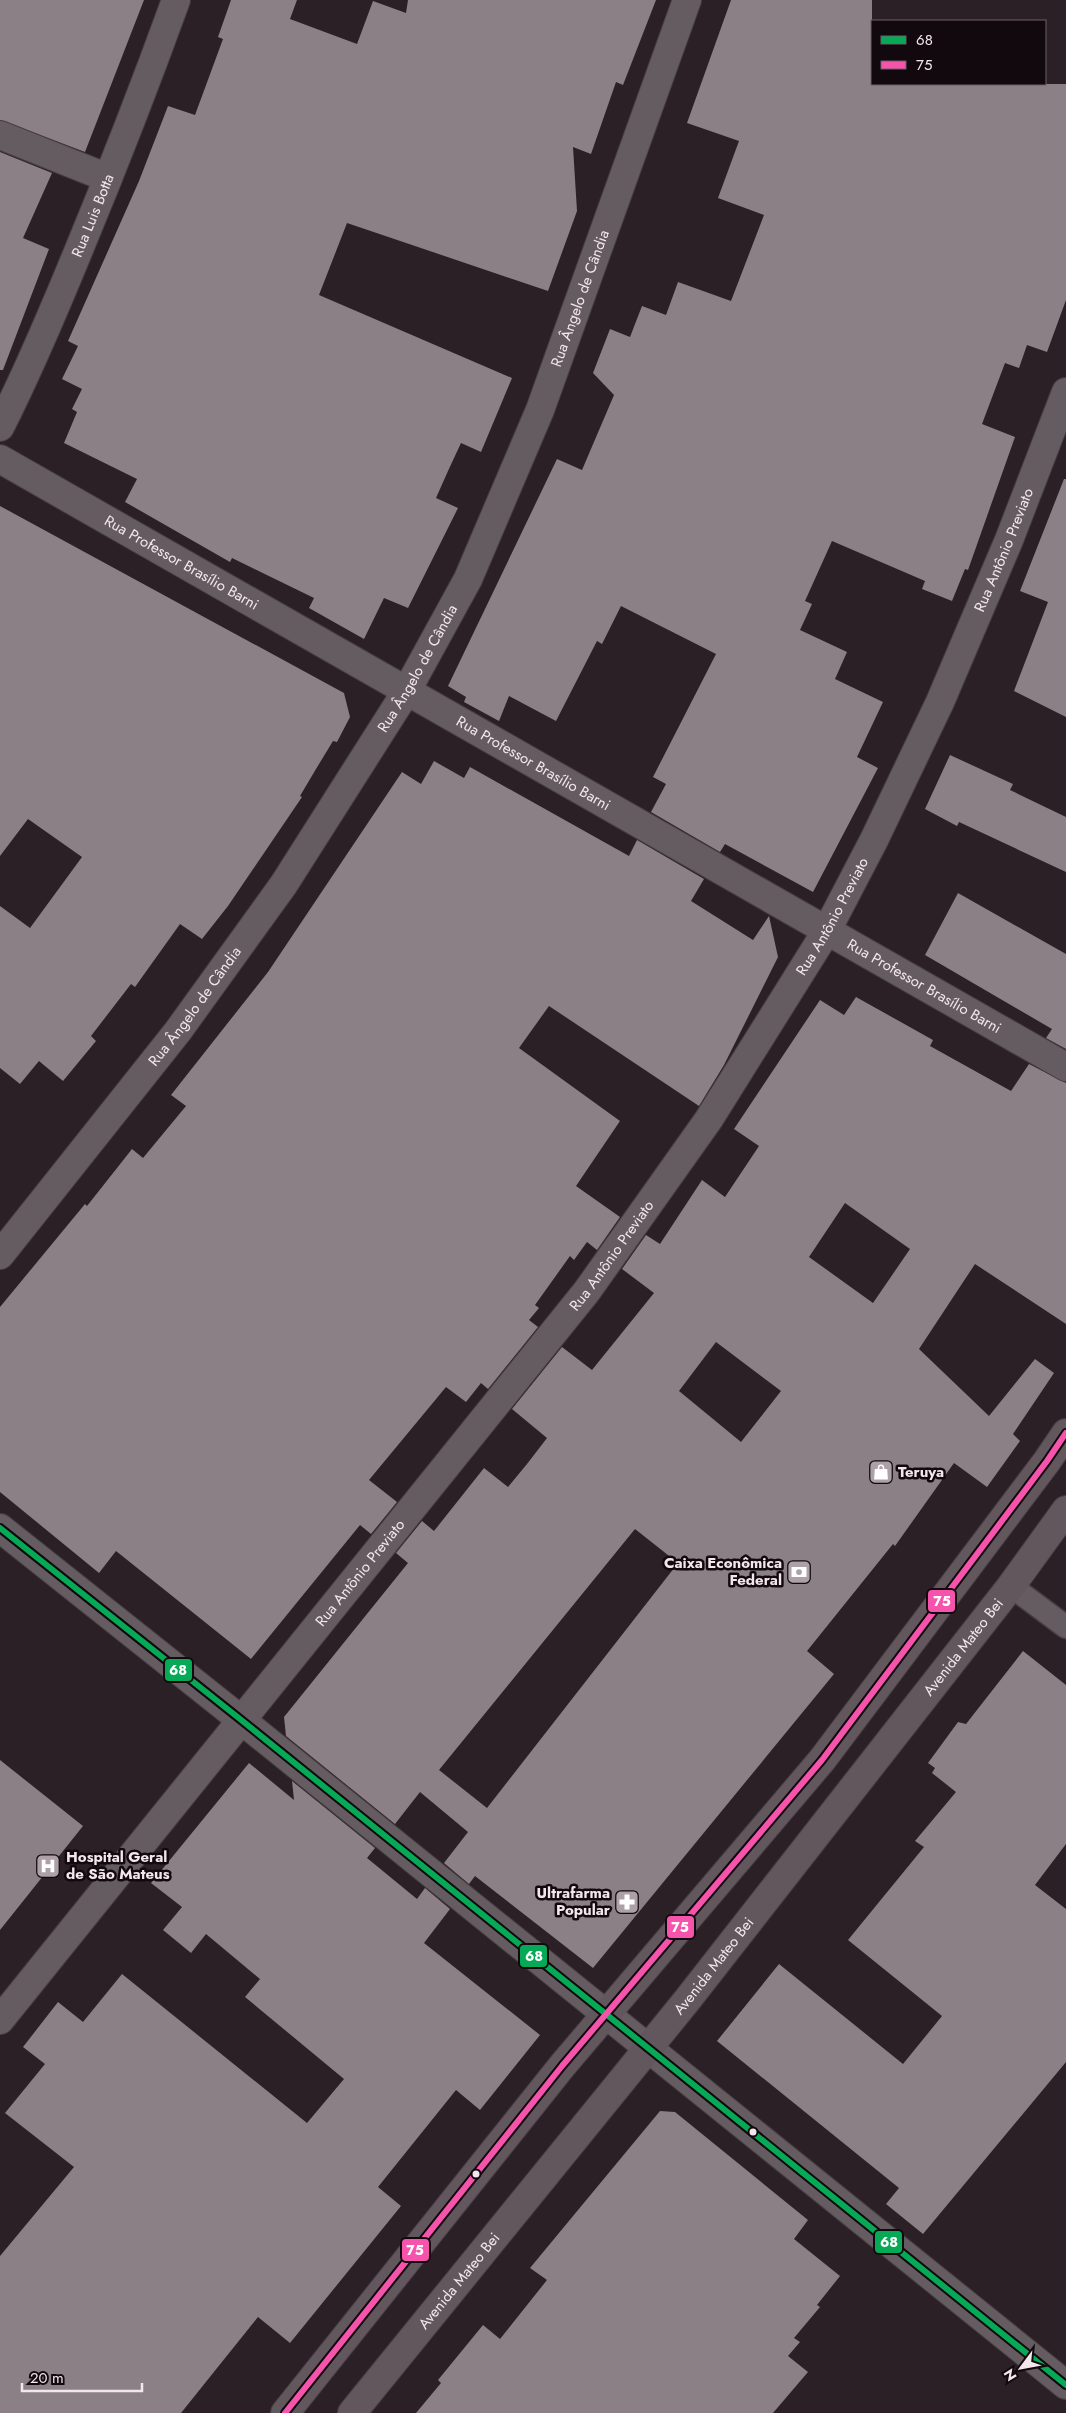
<svg xmlns="http://www.w3.org/2000/svg" width="1066" height="2413" font-family="Jost,sans-serif">
  <style>
    .building { fill: #8a8085; fill-rule: evenodd }
    .lines { fill: none; stroke-linecap: round; stroke-linejoin: round }
    .lane-casing { stroke: #473e43; stroke-width: 25 }
    .street-casing { stroke: #473e43; stroke-width: 30 }
    .secondary-casing { stroke: #473e43; stroke-width: 30 }
    .lane { stroke: #655c62; stroke-width: 22 }
    .street { stroke: #655c62; stroke-width: 28 }
    .secondary { stroke: #61575d; stroke-width: 28 }
    .bus-1-casing { stroke: #11090e; stroke-width: 10 }
    .bus-2-casing { stroke: #11090e; stroke-width: 10 }
    .bus-1 { stroke: #06aa56; stroke-width: 6 }
    .bus-2 { stroke: #f653ac; stroke-width: 6 }
    .bus-dot { fill: #f4e6ed; stroke: #11090e; stroke-width: 2 }
    .labels { text-anchor: middle; dominant-baseline: central; stroke-width: 5; stroke-linejoin: round; paint-order: stroke }
    .street-label { font-size: 15px; fill: #f4e6ed; stroke: #11090e }
    .poi-label { font-size: 15px; font-weight: bold; fill: #f4e6ed; stroke: #11090e; text-anchor: start }
    .line-badge { stroke: #11090e; stroke-width: 2 }
    .badge-label { font-size: 14px; text-anchor: middle; font-weight: bold; fill: #fff }
  </style>
  <rect width="100%" height="100%" fill="#2a2026"/>
  <!-- building -->
  <path class="building" d="M0,0h144l-59,152 -85,-32z
    M231,0h66l-7,19 67,25 16,-43 33,12 2,-13h248l-33,85 -7,-3 -25,72 -18,-7 4,64 -29,80 -201,-68 -28,72 193,83 -31,74 -20,-9 -13,28 -12,27 22,10 -50,100 -24,-10 -20,41 -55,-31 5,-10 -82,-40 -2,4 -105,-60 12,-23 -73,-36 13,-31 -5,-3 10,-20 -20,-10 16,-33 -10,-5 71,-160 29,-75 27,9 28,-76 -5,-2z
    M731,0h141v84h194v216l-19,52 -20,-7 -8,23 -14,-5 -23,61 33,13 -47,133 -3,-1 -13,32 -30,-12 3,-8 -93,-40 -27,60 7,3 -12,26 47,22 -12,27 48,23 -26,55 21,11 -65,124 -88,-48 -5,8 -69,-40 15,-28 -13,-7 63,-123 -95,-48 -19,38 -5,-3 -41,80 -47,-25 -10,25 -35,-19 2,-5 -18,-11 109,-227 25,11 32,-75 -21,-22 17,-44 20,8 12,-31 24,9 12,-33 53,19 33,-86 -46,-17 21,-57 -52,-18z
    M0,152l52,21 -29,65 26,11 -46,121h-3z
    M1064,479h2v238l-52,-26 34,-89 -28,-11z
    M0,506l344,187 6,24 -13,25 -4,-1 -17,28 -16,27 2,1 -74,109 -26,33 -22,-15 -45,63 -4,-3 -40,52 5,5 -33,40 -24,-20 -19,23 -20,-16v-162l30,22 52,-71 -54,-38 -28,37z
    M950,755l63,29 -3,6 56,27v55l-107,-50 -2,4 -32,-17z
    M434,761l30,17 6,-11 159,89 8,-16 67,39 -13,22 62,39 16,-24 9,41 -54,108 -25,41 -150,-100 -30,42 101,73 -44,65 44,31 -23,33 -10,-8 -13,18 -4,-4 -35,49 4,3 -10,12 9,7 -50,62 -7,-6 -15,19 -20,-15 -77,93 28,22 -26,32 -11,-9 -109,134 -135,-108 -17,22 -99,-81v-185l85,-103 2,2 45,-57 11,9 43,-52 -15,-11 97,-123 134,-200 19,12z
    M958,893l108,61v95l-20,-11 6,-9 -127,-74z
    M856,997l77,43 -3,6 81,45 18,-27 37,19v241l-91,-60 -56,85 70,67 46,-57 19,14 -41,61 7,7 -33,46 -33,-24 -59,83 -2,-2 -86,107 27,23 -241,294 -118,-92 -6,8 -25,-21 24,-31 -48,-40 -25,32 -109,-88 -2,-19 124,-154 -12,-10 26,-32 12,10 50,-63 24,19 19,-23 20,-26 -35,-29 50,-62 30,23 62,-77 -32,-24 24,-34 14,9 42,-64 23,17 34,-51 -25,-17 86,-129 24,15zM845,1203l65,46 -37,54 -64,-46zM716,1342l65,49 -40,51 -62,-51zM635,1529l43,34 -191,245 -48,-38z
    M1023,1651l43,34v159l-31,41 31,24v153l-143,172 -37,-30 13,-16 -182,-147 62,-77 124,100 39,-48 -94,-76 76,-93 -9,-6 41,-49 -24,-19 3,-5 -7,-5 30,-41 8,2z
    M0,1760l83,66 -83,104z
    M249,1763l45,37 -2,-19 83,67 -8,10 50,41 8,-11 25,21 -26,34 116,92 -60,75 -24,-20 -78,97 23,19 -111,137 -32,-26 -77,96h-181v-157l74,-89 -69,-54 40,-49 -22,-17 35,-45 25,20 39,-48 185,149 37,-44 -99,-82 15,-18 -54,-45 -15,19 -28,-23 19,-23 -31,-24z
    M660,2111l15,1 133,108 -14,19 46,37 -23,29 3,2 -26,31 6,4 -12,14 20,16 -35,41h-357l25,-30 -3,-3 45,-55 17,14 47,-59 -17,-12z"/>
  <g class="lines">
    <!-- lane casing -->
    <g class="lane-casing">
      <path id="lane" d="M1011,1586l55,41"/>
    </g>
    <!-- street casing -->
    <g class="street-casing">
      <g id="street">
        <path d="M0,135l108,43"/>
        <path id="s1" d="M0,427c30,-59 55,-119 80,-180 34,-82 66,-164 96,-247"/>
        <path id="s2" d="M0,459l1066,608"/>
        <path id="s3" d="M0,1255l178,-224 106,-147 122,-192 62,-113 72,-169 147,-410"/>
        <path d="M0,1528l240,191 826,666"/>
        <path id="s4" d="M0,2020l587,-729 122,-172 117,-187 48,-92 66,-138 69,-162 57,-148"/>
      </g>
    </g>
    <!-- secondary casing -->
    <g class="secondary-casing">
      <g id="secondary">
        <path d="M285,2413l277,-347 260,-306 225,-299 19,-28"/>
        <path id="s5" d="M352,2413l336,-414 323,-413 55,-76"/>
      </g>
    </g>
    <!-- lane -->
    <use href="#lane" class="lane"/>
    <!-- street -->
    <use href="#street" class="street"/>
    <!-- secondary -->
    <use href="#secondary" class="secondary"/>
    <!-- bus-1 casing -->
    <g class="bus-1-casing">
      <path id="bus-1" d="M0,1528l240,191 826,666"/>
    </g>
    <!-- bus-2 casing -->
    <g class="bus-2-casing">
      <path id="bus-2" d="M285,2413l277,-347 260,-306 225,-299 19,-28"/>
    </g>
    <!-- bus-1 -->
    <use href="#bus-1" class="bus-1"/>
    <!-- bus-2 -->
    <use href="#bus-2" class="bus-2"/>
  </g>
  <!-- icons -->
  <defs>
    <g id="shop-square" transform="scale(1.25)"><rect x="-9" y="-9" width="18" height="18" rx="4" fill="#ada1a7" stroke="#11090e"/><path d="M-5-2.5h2.3a2.7 3.5 0 0 1 5.4 0H5L5.5 6h-11ZM-1.5-2.5h3a1.5 2.3 0 0 0-3 0Z" fill="#fff"/></g>
    <g id="bank-square" transform="scale(1.25)"><rect x="-9" y="-9" width="18" height="18" rx="4" fill="#ada1a7" stroke="#11090e"/><path d="M-6-4H6V4H-6ZM0-2.3a2.3 2.3 0 1 0 0 4.6a2.3 2.3 0 1 0 0-4.6Z" fill="#fff"/></g>
    <g id="hospital-square" transform="scale(1.25)"><rect x="-9" y="-9" width="18" height="18" rx="4" fill="#ada1a7" stroke="#11090e"/><path d="M-5-5h3v3.5h4V-5h3V5h-3V1.5h-4V5h-3Z" fill="#fff"/></g>
    <g id="pharmacy-square" transform="scale(1.25)"><rect x="-9" y="-9" width="18" height="18" rx="4" fill="#ada1a7" stroke="#11090e"/><path d="M-2-6h4v4h4v4h-4v4h-4v-4h-4v-4h4Z" fill="#fff"/></g>
  </defs>
  <g fill-rule="evenodd">
    <use href="#shop-square" x="881" y="1472"/>
    <use href="#bank-square" x="799" y="1572"/>
    <use href="#hospital-square" x="48" y="1866"/>
    <use href="#pharmacy-square" x="627" y="1902"/>
  </g>
  <!-- markers -->
  <g class="bus-dot">
    <circle cx="753" cy="2132" r="4.5"/>
    <circle cx="476" cy="2174" r="4.5"/>
  </g>
  <g class="labels">
    <!-- street labels -->
    <g class="street-label">
      <text stroke="none"><textPath href="#s1" startOffset="231">Rua Luis Botta</textPath></text>
      <text stroke="none"><textPath href="#s3" startOffset="1126">Rua Ângelo de Cândia</textPath></text>
      <text stroke="none"><textPath href="#s4" startOffset="1789">Rua Antônio Previato</textPath></text>
      <text stroke="none"><textPath href="#s2" startOffset="209">Rua Professor Brasílio Barni</textPath></text>
      <text stroke="none"><textPath href="#s3" startOffset="721">Rua Ângelo de Cândia</textPath></text>
      <text stroke="none"><textPath href="#s2" startOffset="614">Rua Professor Brasílio Barni</textPath></text>
      <text stroke="none"><textPath href="#s4" startOffset="1384">Rua Antônio Previato</textPath></text>
      <text stroke="none"><textPath href="#s2" startOffset="1064">Rua Professor Brasílio Barni</textPath></text>
      <text stroke="none"><textPath href="#s3" startOffset="316">Rua Ângelo de Cândia</textPath></text>
      <text stroke="none"><textPath href="#s4" startOffset="979">Rua Antônio Previato</textPath></text>
      <text stroke="none"><textPath href="#s4" startOffset="574">Rua Antônio Previato</textPath></text>
      <text stroke="none"><textPath href="#s5" startOffset="980">Avenida Mateo Bei</textPath></text>
      <text stroke="none"><textPath href="#s5" startOffset="575">Avenida Mateo Bei</textPath></text>
      <text stroke="none"><textPath href="#s5" startOffset="170">Avenida Mateo Bei</textPath></text>
    </g>
    <!-- poi labels -->
    <g class="poi-label">
      <text x="898" y="1472">Teruya</text>
      <text x="782" y="1563" text-anchor="end">Caixa Econômica<tspan x="782" dy="17">Federal</tspan></text>
      <text x="66" y="1857">Hospital Geral<tspan x="66" dy="17">de São Mateus</tspan></text>
      <text x="610" y="1893" text-anchor="end">Ultrafarma<tspan x="610" dy="17">Popular</tspan></text>
    </g>
  </g>
  <g class="line-badge">
    <rect x="927" y="1589" width="29" height="24" rx="5" fill="#f653ac"/>
    <rect x="164" y="1658" width="29" height="24" rx="5" fill="#06aa56"/>
    <rect x="666" y="1915" width="29" height="24" rx="5" fill="#f653ac"/>
    <rect x="519" y="1944" width="29" height="24" rx="5" fill="#06aa56"/>
    <rect x="874" y="2230" width="29" height="24" rx="5" fill="#06aa56"/>
    <rect x="401" y="2238" width="29" height="24" rx="5" fill="#f653ac"/>
  </g>
  <g class="badge-label">
    <text x="942" y="1606">75</text>
    <text x="178" y="1675">68</text>
    <text x="680" y="1932">75</text>
    <text x="534" y="1961">68</text>
    <text x="889" y="2247">68</text>
    <text x="415" y="2255">75</text>
  </g>
  <!-- legend -->
  <rect x="871" y="20" width="175" height="65" fill="#11090e" stroke="#6c6167"/>
  <rect x="881" y="36" width="25" height="8" fill="#06aa56" stroke="#6c6167"/>
  <text x="916" y="45" font-size="15" fill="#f4e6ed">68</text>
  <rect x="881" y="61" width="25" height="8" fill="#f653ac" stroke="#6c6167"/>
  <text x="916" y="70" font-size="15" fill="#f4e6ed">75</text>
  <!-- north arrow -->
  <g transform="translate(1021 2368) rotate(238)" stroke="#11090e" stroke-width="4" paint-order="stroke">
  <path d="M0-4L9 19L0 12L-9 19Z" fill="#f4e6ed"/>
  <text y="-8" font-size="14" font-weight="bold" text-anchor="middle" fill="#f4e6ed">N</text>
  </g>
  <!-- scale -->
  <path d="M22 2383v8h120v-8" fill="none" stroke="#f4e6ed" stroke-width="2.5"/>
  <text x="30" y="2383" font-size="15" fill="#f4e6ed" stroke="#11090e" stroke-width="4" paint-order="stroke">20 m</text>
</svg>
